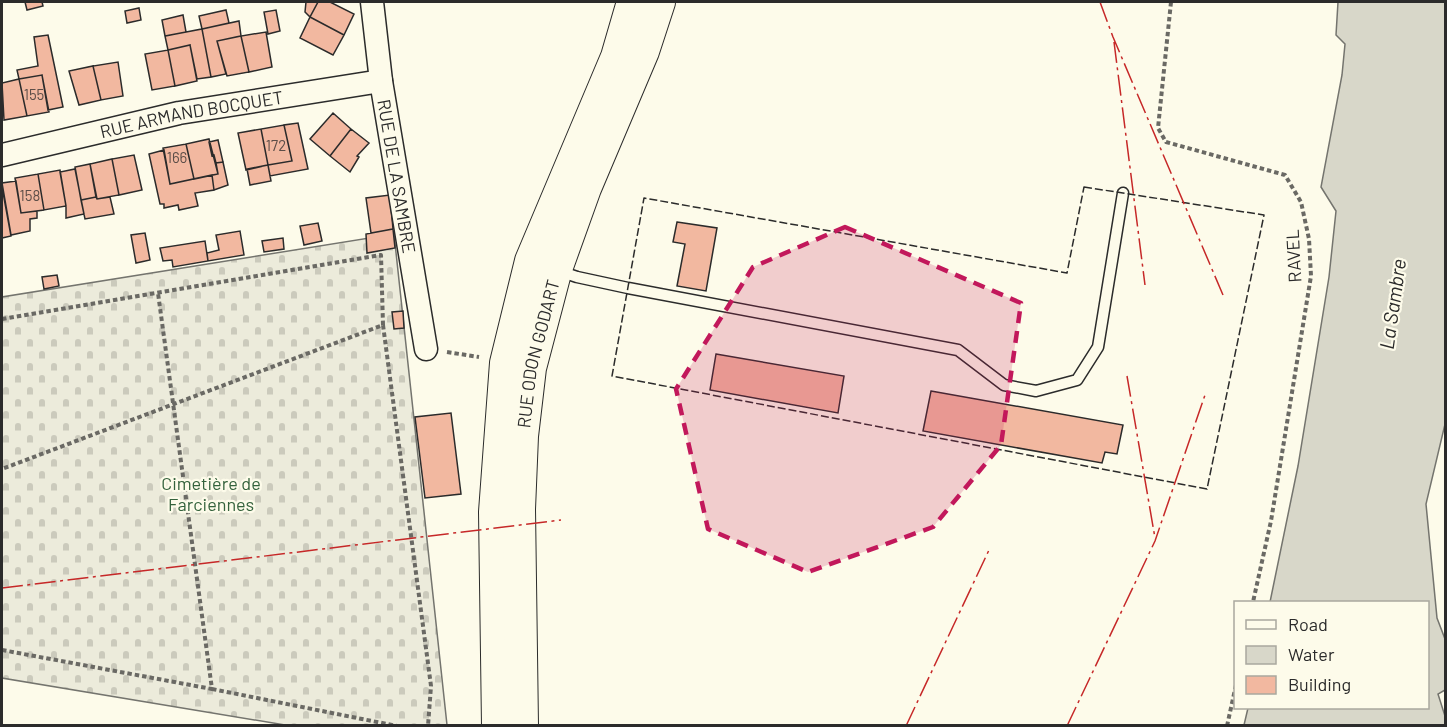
<svg xmlns="http://www.w3.org/2000/svg" width="1447" height="727" font-family="Barlow,sans-serif">
  <style>
    .cemetery { fill: url(#cemetery-stones); stroke: #74746e; stroke-width: 1.5 }
    .water { fill: #d8d7c9; stroke: #74746e; stroke-width: 1.5 }
    .building { fill: #f2b8a0; stroke: #2b2b2b; stroke-width: 1.5 }
    .lines { fill: none; stroke-linecap: round; stroke-linejoin: round }
    .lane-casing { stroke: #2b2b2b; stroke-width: 13 }
    .street-casing { stroke: #2b2b2b; stroke-width: 25 }
    .secondary-casing { stroke: #2b2b2b; stroke-width: 34 }
    .path { stroke: #6a6964; stroke-width: 4; stroke-dasharray: 4.5 3; stroke-linecap: butt }
    .lane { stroke: #fdfbea; stroke-width: 10 }
    .street { stroke: #fdfbea; stroke-width: 22 }
    .secondary { stroke: #fdfbea; stroke-width: 32 }
    .fence { stroke: #2b2b2b; stroke-width: 1.5; stroke-dasharray: 8 3; stroke-linecap: butt }
    .power { stroke: #c62828; stroke-width: 1.5; stroke-dasharray: 21 4.5 3 4.5; stroke-linecap: butt }
    .marked { fill: #c2185b; fill-opacity: 0.2; stroke: #c2185b; stroke-width: 4.5; stroke-dasharray: 12 8; stroke-linejoin: round }
    .labels { text-anchor: middle; dominant-baseline: central; stroke-width: 4.5; stroke-linejoin: round; paint-order: stroke }
    .number-label { font-size: 15px; fill: #5d4e48 }
    .street-label { font-size: 18px; fill: #2b2b2b; stroke: #fdfbea }
    .park-label { font-size: 18px; fill: #34623c; stroke: #fdfbea }
    .water-label { font-size: 20px; font-style: italic; fill: #2b2b2b; stroke: #fdfbea }
  </style>
  <defs>
    <pattern id="cemetery-stones" width="16" height="16" patternUnits="userSpaceOnUse" patternTransform="scale(1.5)"><rect width="16" height="16" fill="#ecebdb"/><path d="M2 7V4a2 2 0 0 1 4 0v3zM10 15v-3a2 2 0 0 1 4 0v3z" fill="#cbcabc"/></pattern>
  </defs>
  <rect width="100%" height="100%" fill="#fdfbea"/>
  <!-- cemetery -->
  <path class="cemetery" d="M394,234l53,491h-162l-283,-47v-381z"/>
  <!-- water -->
  <path class="water" d="M1338,2h107l1,418 -20,84 11,114 8,21v51l-7,4 7,22v9h-201l4,-17h180v-106h-158l28,-136 31,-189 7,-66 -15,-24 21,-112 3,-31 -9,-9z"/>
  <!-- building -->
  <path class="building" d="M25,2h17l1,4 -16,4z
    M306,2h12l-8,15 -5,-5z
    M318,2h12l24,12 -10,21 -34,-18z
    M139,8l2,12 -14,3 -2,-12z
    M226,10l3,13 -27,6 -3,-13z
    M276,10l4,21 -12,3 -4,-22z
    M183,15l3,17 -21,4 -3,-16z
    M310,17l34,18 -11,20 -33,-17z
    M239,21l2,15 -24,5 9,33 -15,3 -9,-48z
    M202,29l9,48 -14,2 -7,-34 -22,5 -3,-14z
    M266,32l6,35 -23,5 -8,-36z
    M48,35l15,72 -15,3 -6,-35 -23,4 -2,-9 21,-4 -4,-29z
    M241,36l8,36 -22,4 -10,-35z
    M190,45l7,36 -22,5 -7,-36z
    M168,50l7,36 -23,4 -7,-36z
    M118,62l5,34 -22,4 -8,-34z
    M93,66l8,34 -22,5 -10,-34z
    M42,75l7,37 -22,4 -8,-37z
    M19,79l8,37 -23,4 -2,-37z
    M333,113l18,16 -21,27 -20,-17z
    M298,123l10,46 -38,7 -2,-11 24,-4 -8,-36z
    M284,125l8,36 -24,4 -7,-36z
    M261,129l7,36 -22,5 -8,-37z
    M351,129l18,14 -12,13 2,1 -9,15 -20,-16z
    M209,139l9,35 -24,5 -8,-35z
    M218,140l5,22 -7,1 -2,-8 -2,1 -3,-14z
    M186,144l8,35 -24,5 -7,-36z
    M164,150l6,34 42,-9 2,15 -19,3 3,13 -19,4 -1,-5 -14,3v-4h-4l-11,-50z
    M134,155l8,35 -23,5 -7,-36z
    M112,159l7,36 -22,4 -7,-35z
    M223,162l5,23 -14,5 -2,-15 6,-1 -2,-11z
    M90,164l6,33 -15,3 -6,-33z
    M268,165l3,16 -21,4 -3,-16z
    M75,169l9,45 -18,4v-12l-6,-34z
    M60,170l6,36 -22,4 -6,-36z
    M38,174l6,36 -23,3 -6,-35z
    M16,181l5,32 16,-2v7l-7,1v12l-19,4 -9,-52z
    M2,187l9,49 -9,2z
    M390,195l3,34 -22,4 -5,-35z
    M96,197l1,2 13,-2 4,17 -29,5 -4,-19z
    M677,222l40,6 -11,63 -29,-5 8,-42 -12,-2z
    M318,223l4,18 -18,4 -4,-19z
    M393,229l2,19 -28,5 -1,-19z
    M240,231l4,24 -36,6 -1,-8 12,-3 -3,-15z
    M145,233l5,27 -14,3 -5,-28z
    M283,238l1,11 -20,3 -2,-11z
    M205,241l3,20 -35,6 -1,-7 -9,1 -3,-13z
    M57,275l2,11 -15,3 -2,-12z
    M403,311l1,17 -10,1 -2,-17z
    M716,354l128,22 -6,37 -128,-23z
    M931,391l192,34 -6,29 -12,-2 -3,11 -179,-32z
    M451,413l10,81 -36,4 -10,-81z"/>
  <g class="lines">
    <!-- lane casing -->
    <g class="lane-casing">
      <path id="lane" d="M559,271l18,6 51,11 330,62 46,35 32,6 41,-11 21,-33 25,-154"/>
    </g>
    <!-- street casing -->
    <g class="street-casing">
      <g id="street">
        <path id="s1" d="M372,2l9,79 45,268"/>
        <path id="s2" d="M2,155l177,-42 202,-32"/>
      </g>
    </g>
    <!-- secondary casing -->
    <g class="secondary-casing">
      <g id="secondary">
        <path d="M498,726l-3,-214 11,-149 25,-102 86,-204 16,-55"/>
        <path id="s3" d="M522,726l-3,-217 3,-73 8,-68 26,-99 29,-81 58,-137 16,-49"/>
      </g>
    </g>
    <!-- path -->
    <path class="path" d="M1171,2l-13,126 8,14 119,33 16,27 8,37 2,37 -40,245 -18,81
      M2,319l379,-64 2,70 -381,144
      M383,325l48,361 -3,40
      M447,352l32,5
      M2,650l210,39 -54,-396
      M212,689l185,37
      M1227,726l9,-41"/>
    <!-- lane -->
    <use href="#lane" class="lane"/>
    <!-- street -->
    <use href="#street" class="street"/>
    <!-- secondary -->
    <use href="#secondary" class="secondary"/>
    <!-- fence -->
    <path class="fence" d="M1084,187l180,28 -57,274 -595,-113 32,-178 423,75z"/>
    <!-- power -->
    <path class="power" d="M1100,2l13,35 110,258
      M1114,42l31,243
      M1127,376l28,162
      M2,588l559,-68
      M906,726l83,-176
      M1067,726l88,-185 51,-149"/>
  </g>
  <!-- marked area -->
  <path class="marked" d="M845,227l176,76 -20,142 -68,82 -125,45 -100,-43 -32,-140 77,-122z"/>
  <g class="labels">
    <!-- number labels -->
    <g class="number-label">
      <text x="34" y="94">155</text>
      <text x="276" y="145">172</text>
      <text x="177" y="157">166</text>
      <text x="30" y="195">158</text>
    </g>
    <!-- street labels -->
    <g class="street-label">
      <text stroke="none"><textPath href="#s2" startOffset="194">RUE ARMAND BOCQUET</textPath></text>
      <text stroke="none"><textPath href="#s1" startOffset="176">RUE DE LA SAMBRE</textPath></text>
      <text transform="translate(1293 256) rotate(-93)">RAVEL</text>
      <text stroke="none"><textPath href="#s3" startOffset="374">RUE ODON GODART</textPath></text>
    </g>
    <!-- park labels -->
    <g class="park-label">
      <text x="211" y="483">Cimetière de<tspan x="211" dy="21">Farciennes</tspan></text>
    </g>
    <!-- water labels -->
    <g class="water-label">
      <text transform="translate(1392 304) rotate(-82)">La Sambre</text>
    </g>
  </g>
  <!-- border -->
  <rect width="1447" height="727" fill="none" stroke="#2b2b2b" stroke-width="6"/>
  <!-- legend -->
  <rect x="1234" y="601" width="195" height="108" fill="#fdfbea" stroke="#a9a89e" stroke-width="1.5"/>
  <rect x="1246" y="620" width="30" height="9" fill="#fdfbea" stroke="#a9a89e" stroke-width="1.5"/>
  <text x="1288" y="631" font-size="18" fill="#2b2b2b">Road</text>
  <rect x="1246" y="646" width="30" height="18" fill="#d8d7c9" stroke="#a9a89e" stroke-width="1.5"/>
  <text x="1288" y="661" font-size="18" fill="#2b2b2b">Water</text>
  <rect x="1246" y="676" width="30" height="18" fill="#f2b8a0" stroke="#a9a89e" stroke-width="1.5"/>
  <text x="1288" y="691" font-size="18" fill="#2b2b2b">Building</text>
</svg>
